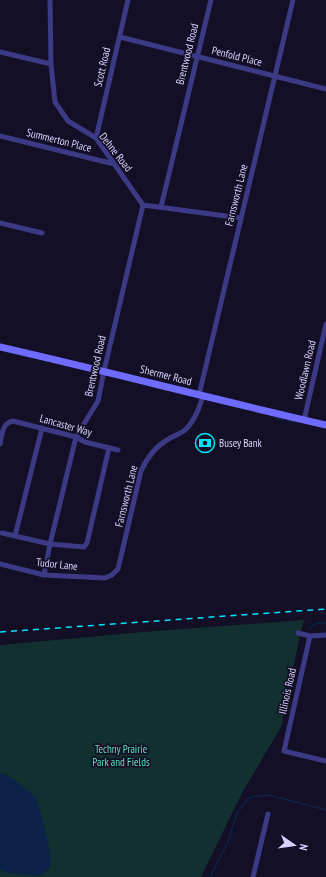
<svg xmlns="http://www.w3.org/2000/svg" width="326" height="877" font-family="'PT Sans Narrow',sans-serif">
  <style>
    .green { fill: #12302f }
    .water { fill: #0c2248 }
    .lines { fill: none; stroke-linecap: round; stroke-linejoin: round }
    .stream { stroke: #0c2248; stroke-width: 1.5 }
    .street { stroke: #3d3a85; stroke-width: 5 }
    .secondary { stroke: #6f6bff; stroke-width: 7 }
    .rail { stroke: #00e5ff; stroke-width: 1.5; stroke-dasharray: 6 5; stroke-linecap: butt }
    .labels { text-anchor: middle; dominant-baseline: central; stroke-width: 3.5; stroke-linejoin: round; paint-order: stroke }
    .street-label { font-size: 11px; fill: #d9d4ff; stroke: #130f26 }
    .poi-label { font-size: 11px; fill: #d9d4ff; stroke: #130f26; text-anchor: start }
    .park-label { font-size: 11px; fill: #5fe0c0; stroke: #130f26 }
  </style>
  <rect width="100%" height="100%" fill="#130f26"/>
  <!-- green -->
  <path class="green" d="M304,620l-4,15 -19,92 -39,66 -41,84h-201v-232l143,-13z"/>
  <!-- water -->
  <path class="water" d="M3,773l13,8 21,17 11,43 3,20 -2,8 -4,3 -9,4 -27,-3 -9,-3v-96z"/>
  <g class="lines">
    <!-- stream -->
    <path class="stream" d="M275,418l9,2
      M288,421l6,1
      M309,628c5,-5 10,-5 17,-5
      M210,877l18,-35 9,-29 12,-15 8,-2 12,-1 57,15"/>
    <!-- street -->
    <path class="street" d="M50,0l1,64 4,38 13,19 28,17 47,67 98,13
      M120,37l206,52
      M0,52l51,12
      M0,136l114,28
      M96,138l32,-138
      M161,207l50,-207
      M0,223l42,10
      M199,395l94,-395
      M304,420l22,-96
      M0,444c2,-9 2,-21 13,-23l63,16 9,5 33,8
      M2,533l48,11 34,3 3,-4 22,-95
      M15,536l27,-108
      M0,564l44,11 61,3 7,-3 6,-6 23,-98c6,-13 14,-24 26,-31 6,-4 14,-6 19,-11 9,-9 13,-21 17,-33
      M44,575l6,-31 26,-107 22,-36 6,-30 39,-166
      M298,633l12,3 16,-1
      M310,636l-26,115 42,10
      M253,877l15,-63"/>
    <!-- secondary -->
    <path class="secondary" d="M0,347c109,25 217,53 326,78"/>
    <!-- rail -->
    <path class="rail" d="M0,632l326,-23"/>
  </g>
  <!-- icons -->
  <defs>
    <g id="bank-ring" transform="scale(1)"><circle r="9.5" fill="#130f26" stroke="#00e5ff" stroke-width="1.5"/><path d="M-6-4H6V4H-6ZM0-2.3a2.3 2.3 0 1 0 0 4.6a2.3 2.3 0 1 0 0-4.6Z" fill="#00e5ff"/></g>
  </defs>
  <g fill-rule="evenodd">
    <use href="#bank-ring" x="205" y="443"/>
  </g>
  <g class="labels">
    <!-- street labels -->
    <g class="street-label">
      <text transform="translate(187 54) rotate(-76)">Brentwood Road</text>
      <text transform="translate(237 56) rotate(14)">Penfold Place</text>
      <text transform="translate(102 67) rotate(-77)">Scott Road</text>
      <text transform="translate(59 140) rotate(14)">Summerton Place</text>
      <text transform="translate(116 152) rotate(52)">Dehne Road</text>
      <text transform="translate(236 195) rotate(-76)">Farnsworth Lane</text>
      <text transform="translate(95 366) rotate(-77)">Brentwood Road</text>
      <text transform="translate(305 370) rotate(-77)">Woodlawn Road</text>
      <text transform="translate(166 375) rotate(14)">Shermer Road</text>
      <text transform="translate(66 425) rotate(16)">Lancaster Way</text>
      <text transform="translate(126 496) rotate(-76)">Farnsworth Lane</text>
      <text transform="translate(57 564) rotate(6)">Tudor Lane</text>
      <text transform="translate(287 691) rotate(-77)">Illinois Road</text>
    </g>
    <!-- poi labels -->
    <g class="poi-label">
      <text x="219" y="443">Busey Bank</text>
    </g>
    <!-- park labels -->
    <g class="park-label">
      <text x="121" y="749">Techny Prairie<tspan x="121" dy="13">Park and Fields</tspan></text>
    </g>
  </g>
  <!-- north arrow -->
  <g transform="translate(294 845) rotate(103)" stroke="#130f26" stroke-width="3" paint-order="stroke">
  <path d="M0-3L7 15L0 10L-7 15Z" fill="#d9d4ff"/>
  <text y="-6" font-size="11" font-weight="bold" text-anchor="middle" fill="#d9d4ff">N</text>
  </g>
</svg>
